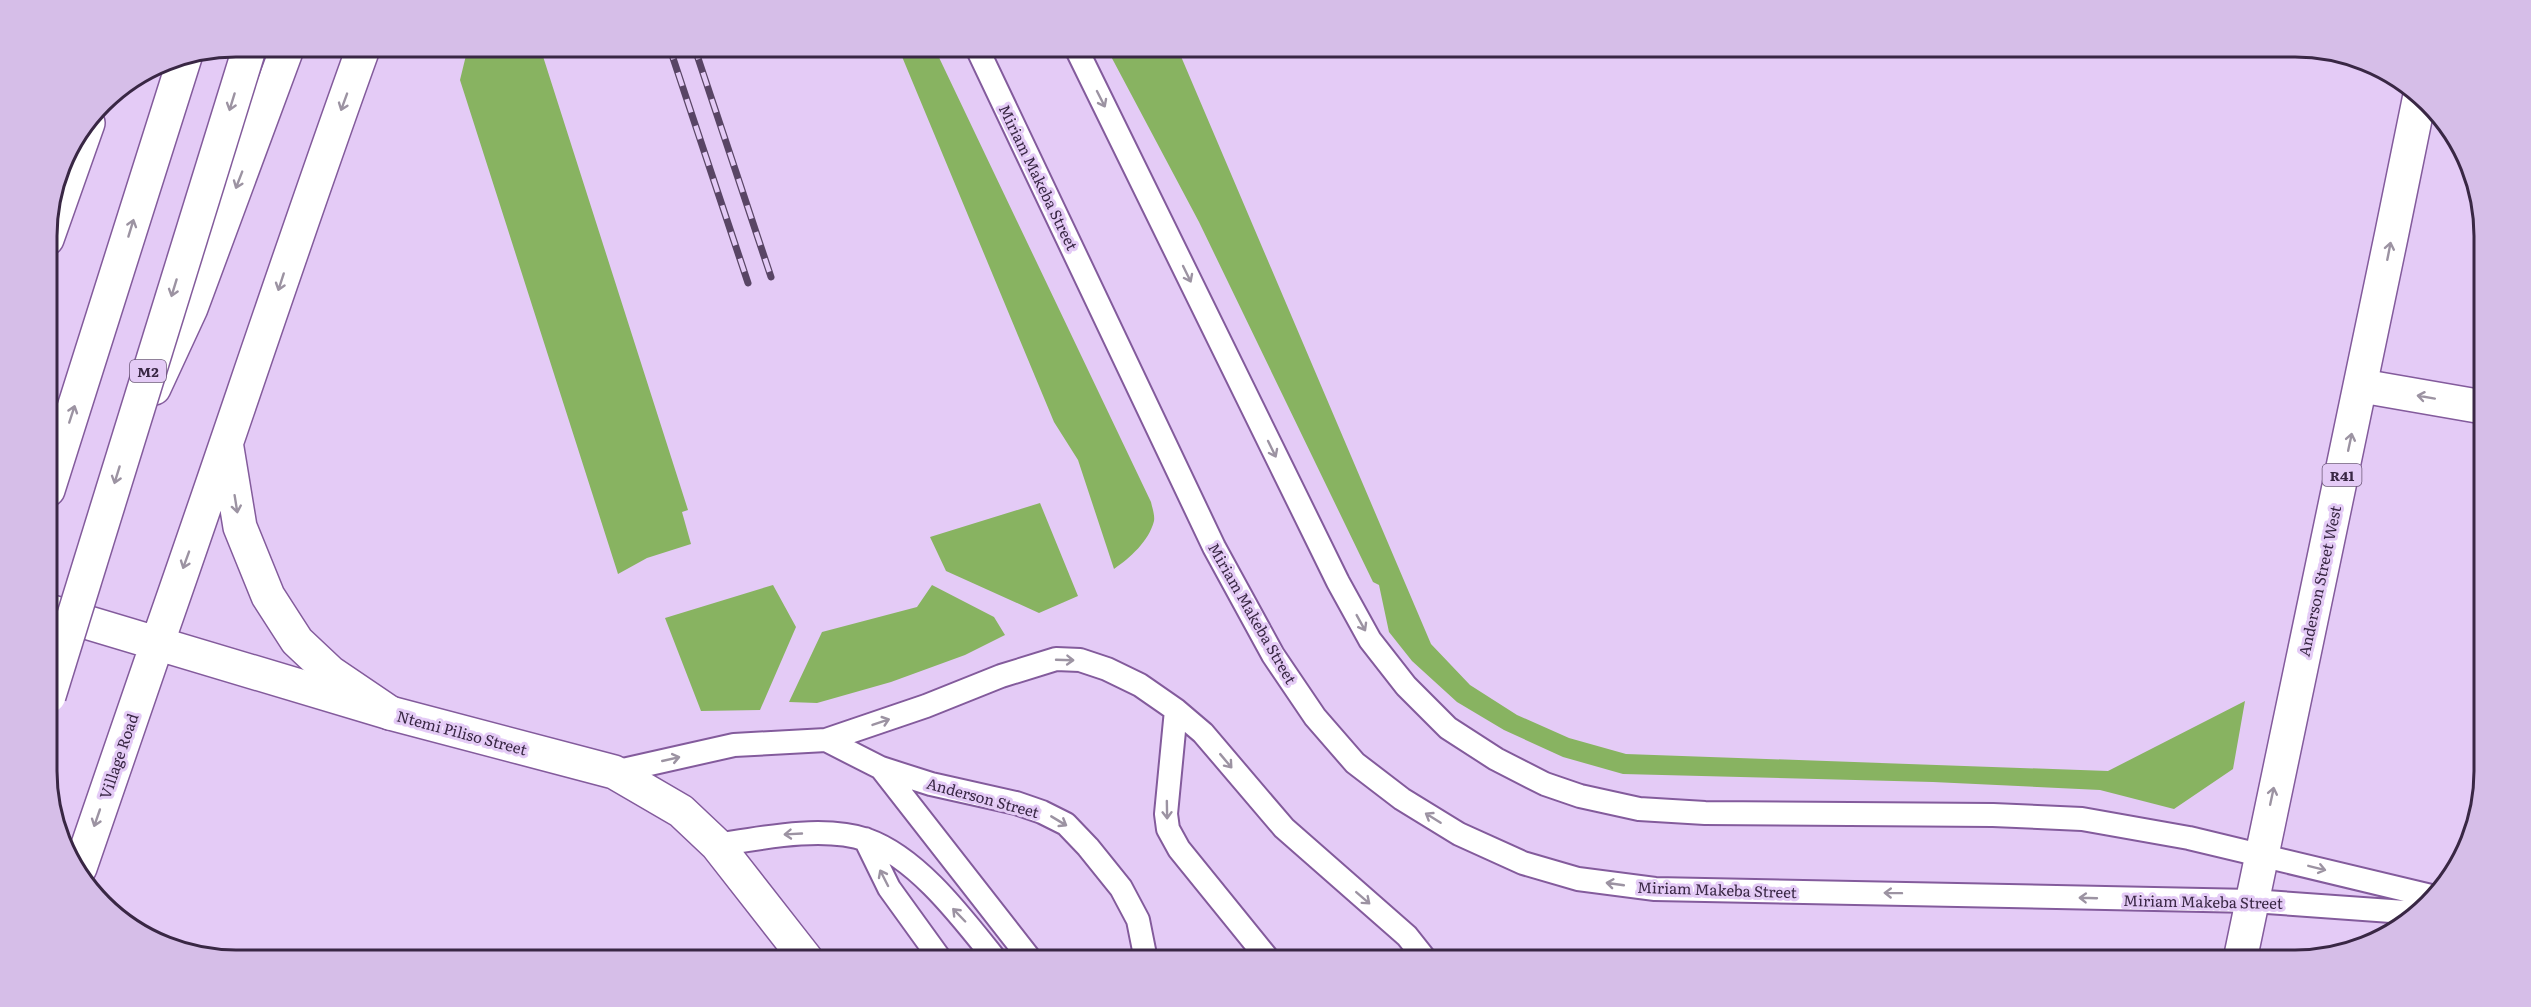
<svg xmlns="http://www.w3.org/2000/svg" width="2531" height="1007" font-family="Literata,serif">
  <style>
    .green { fill: #88b361 }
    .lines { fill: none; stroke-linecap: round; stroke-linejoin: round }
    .lane-casing { stroke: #835b9c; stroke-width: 26 }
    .street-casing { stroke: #835b9c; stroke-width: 36 }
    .secondary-casing { stroke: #835b9c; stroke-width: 36 }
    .primary-casing { stroke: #835b9c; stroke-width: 36 }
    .highway-casing { stroke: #835b9c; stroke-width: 36 }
    .lane { stroke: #fff; stroke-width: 22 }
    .street { stroke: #fff; stroke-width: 33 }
    .secondary { stroke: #fff; stroke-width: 33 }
    .primary { stroke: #fff; stroke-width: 33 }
    .highway { stroke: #fff; stroke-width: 33 }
    .rail-casing { stroke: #594565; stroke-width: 7 }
    .rail { stroke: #e4cbf6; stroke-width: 4.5; stroke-dasharray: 14; stroke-linecap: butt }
    .highway-bridge-casing { stroke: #835b9c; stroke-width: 36; stroke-linecap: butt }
    .highway-bridge { stroke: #fff; stroke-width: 33 }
    .oneway { stroke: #9c93a2 }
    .labels { text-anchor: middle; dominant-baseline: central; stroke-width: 6; stroke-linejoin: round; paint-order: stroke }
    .shield { fill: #e4cbf6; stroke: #6c5879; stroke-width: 1.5 }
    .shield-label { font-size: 14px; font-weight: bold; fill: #392744 }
    .street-label { font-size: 15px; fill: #392744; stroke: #e4cbf6 }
    .rim { fill: none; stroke: #392744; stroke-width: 3 }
  </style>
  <rect width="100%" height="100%" fill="#e4cbf6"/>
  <!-- green -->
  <path class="green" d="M468,47h72l148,463 -6,2 9,32 -44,14 -29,16 -158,-494z
    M898,47h36l217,455c1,5 4,13 3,19 -5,20 -24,37 -40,48l-36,-109 -24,-38z
    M1106,47h71l254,597 39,41 47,30 52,23 57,16 482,17 137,-70 -12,68 -59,40 -74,-19 -167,-8 -310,-8 -60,-17 -59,-27 -47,-28 -45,-41 -23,-29 -10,-47 -6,-3 -174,-360z
    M1040,503l38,93 -39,17 -93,-42 -16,-34z
    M773,585l23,42 -36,83 -59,1 -36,-93z
    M932,585l62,32 11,18 -40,20 -74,27 -74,21 -28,-1 33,-70 95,-25z"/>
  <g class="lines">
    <!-- lane casing -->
    <g class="lane-casing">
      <path id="lane" d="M976,46l238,501 59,108 42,62 40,46 47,36 57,35 64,29 55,16 77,10 597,12 167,12
        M1075,46l263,536 32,58 36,46 42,42 48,31 49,25 35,12 59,13 66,4 288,2 89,4 107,19 246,59
        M1176,710l-10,104 2,15 11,20 90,111
        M826,740l100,-34 75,-30 55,-17 24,1 27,9 33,16 36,25 27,23 81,95 123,108 19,24
        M881,768l150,192
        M614,772l120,-27 92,-5 55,28 50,16 85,19 26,9 24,12 22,23 33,41 17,32 8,40
        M865,839l24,49 52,72
        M717,845c44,-7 107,-20 150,-5 51,18 96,79 129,120"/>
    </g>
    <!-- street casing -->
    <g class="street-casing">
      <path id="street" d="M2362,386l121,21"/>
    </g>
    <!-- secondary casing -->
    <g class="secondary-casing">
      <path id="secondary" d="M49,611l341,102 224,59 67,39 36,34 90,115
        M80,868l77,-224"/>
    </g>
    <!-- primary casing -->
    <g class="primary-casing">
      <path id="primary" d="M2240,960c58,-288 122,-576 180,-865"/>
    </g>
    <!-- highway casing -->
    <g class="highway-casing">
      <path id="highway" d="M47,239l41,-116
        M154,388l37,-80 97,-262
        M227,448l13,79 28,69 29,45 34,32 59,40
        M48,490l137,-433
        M157,644c70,-199 135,-399 207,-598"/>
    </g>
    <!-- lane -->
    <use href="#lane" class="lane"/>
    <!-- street -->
    <use href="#street" class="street"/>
    <!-- secondary -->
    <use href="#secondary" class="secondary"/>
    <!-- primary -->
    <use href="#primary" class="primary"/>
    <!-- highway -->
    <use href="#highway" class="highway"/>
    <!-- rail casing -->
    <g class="rail-casing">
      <path id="rail" d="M669,46l79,237
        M694,46l77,231"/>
    </g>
    <!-- rail -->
    <use href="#rail" class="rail"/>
    <!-- highway-bridge casing -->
    <g class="highway-bridge-casing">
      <path id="highway-bridge" d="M49,696l201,-650"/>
    </g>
    <!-- highway-bridge -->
    <use href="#highway-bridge" class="highway-bridge"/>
  </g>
  <!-- one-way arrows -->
  <defs><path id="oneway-shaft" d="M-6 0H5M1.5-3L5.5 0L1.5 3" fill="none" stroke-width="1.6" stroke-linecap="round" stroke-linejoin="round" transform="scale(1.5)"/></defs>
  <g class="oneway">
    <use href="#oneway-shaft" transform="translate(1101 99) rotate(63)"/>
    <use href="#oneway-shaft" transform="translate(232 102) rotate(107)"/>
    <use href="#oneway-shaft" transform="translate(344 102) rotate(110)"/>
    <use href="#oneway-shaft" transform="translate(239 180) rotate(111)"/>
    <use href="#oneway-shaft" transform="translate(131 228) rotate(-73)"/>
    <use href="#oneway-shaft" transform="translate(2389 251) rotate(-79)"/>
    <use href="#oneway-shaft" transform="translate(1187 274) rotate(64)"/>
    <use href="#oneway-shaft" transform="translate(281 282) rotate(108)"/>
    <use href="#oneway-shaft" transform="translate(174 288) rotate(107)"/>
    <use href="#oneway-shaft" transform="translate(2426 397) rotate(-170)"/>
    <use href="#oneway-shaft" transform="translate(72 414) rotate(-72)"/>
    <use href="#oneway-shaft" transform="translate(2350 442) rotate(-78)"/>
    <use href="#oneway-shaft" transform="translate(1272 449) rotate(64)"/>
    <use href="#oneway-shaft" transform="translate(117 475) rotate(107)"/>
    <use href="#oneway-shaft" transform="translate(236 504) rotate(81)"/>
    <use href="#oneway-shaft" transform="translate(186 560) rotate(110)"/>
    <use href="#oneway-shaft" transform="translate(1361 623) rotate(61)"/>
    <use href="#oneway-shaft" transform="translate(1065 660) rotate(2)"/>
    <use href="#oneway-shaft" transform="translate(881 722) rotate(-19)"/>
    <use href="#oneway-shaft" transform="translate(671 759) rotate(-13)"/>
    <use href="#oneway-shaft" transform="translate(1226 761) rotate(50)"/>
    <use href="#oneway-shaft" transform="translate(2272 796) rotate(-78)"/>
    <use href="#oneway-shaft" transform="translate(1167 810) rotate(89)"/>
    <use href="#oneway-shaft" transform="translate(97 818) rotate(109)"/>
    <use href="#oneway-shaft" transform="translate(1433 818) rotate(-148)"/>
    <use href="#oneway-shaft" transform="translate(1059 821) rotate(31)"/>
    <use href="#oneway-shaft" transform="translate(793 834) rotate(177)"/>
    <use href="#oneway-shaft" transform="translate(2317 868) rotate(14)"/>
    <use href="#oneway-shaft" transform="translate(884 878) rotate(-117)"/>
    <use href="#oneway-shaft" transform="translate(1615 884) rotate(-172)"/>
    <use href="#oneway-shaft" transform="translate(1893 893) rotate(-179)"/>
    <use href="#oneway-shaft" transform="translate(1363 898) rotate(41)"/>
    <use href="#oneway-shaft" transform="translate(2088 898) rotate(-178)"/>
    <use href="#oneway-shaft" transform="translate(959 915) rotate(-134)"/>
  </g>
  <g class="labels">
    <!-- shield labels -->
    <g class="shield">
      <rect x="130" y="360" width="36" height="22" rx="4.5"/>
      <rect x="2322.5" y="464" width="39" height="22" rx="4.5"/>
    </g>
    <g class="shield-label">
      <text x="148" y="371">M2</text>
      <text x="2342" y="475">R41</text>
    </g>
    <!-- street labels -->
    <g class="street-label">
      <text transform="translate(1039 177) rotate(64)">Miriam Makeba Street</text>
      <text transform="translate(2319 581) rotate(-78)">Anderson Street West</text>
      <text transform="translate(1253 613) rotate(60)">Miriam Makeba Street</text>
      <text transform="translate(462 732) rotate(15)">Ntemi Piliso Street</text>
      <text transform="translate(118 756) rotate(-71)">Village Road</text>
      <text transform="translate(983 797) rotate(15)">Anderson Street</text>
      <text transform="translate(1717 889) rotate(2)">Miriam Makeba Street</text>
      <text transform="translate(2203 901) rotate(1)">Miriam Makeba Street</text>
    </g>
  </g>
  <!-- crop -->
  <path d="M0 0H2531V1007H0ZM236 57H2295A179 179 0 0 1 2474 236V771A179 179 0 0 1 2295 950H236A179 179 0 0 1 57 771V236A179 179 0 0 1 236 57Z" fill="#d6bee8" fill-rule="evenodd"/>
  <path class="rim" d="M236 57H2295A179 179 0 0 1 2474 236V771A179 179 0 0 1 2295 950H236A179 179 0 0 1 57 771V236A179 179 0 0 1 236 57Z"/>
</svg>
